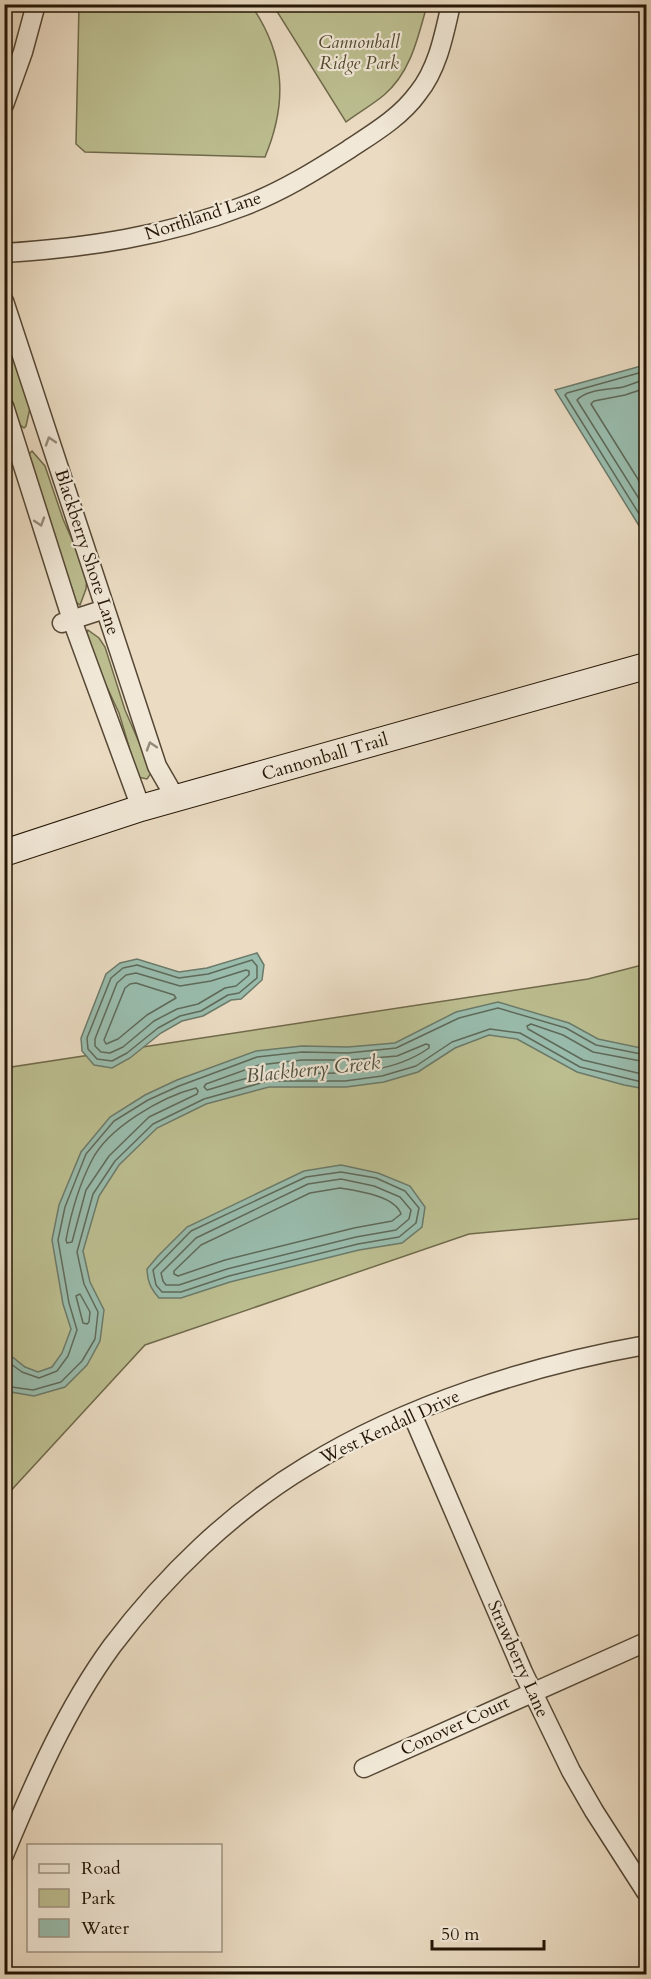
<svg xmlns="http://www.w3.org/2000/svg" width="651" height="1979" font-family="Cardo,serif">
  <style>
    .green { fill: #bcbe90; stroke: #706a4b; stroke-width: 1.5 }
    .water { fill: #99bcad; stroke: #6b7a6a; stroke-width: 1.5 }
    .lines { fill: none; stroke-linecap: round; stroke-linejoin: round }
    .shore { stroke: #5f6a5a; stroke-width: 1.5 }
    .street-casing { stroke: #564835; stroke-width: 21 }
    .secondary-casing { stroke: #251706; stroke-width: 28 }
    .street { stroke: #f1e8d7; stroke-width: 18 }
    .secondary { stroke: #f1e8d7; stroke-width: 26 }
    .oneway { stroke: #958a79 }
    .labels { text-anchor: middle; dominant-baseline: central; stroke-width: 4.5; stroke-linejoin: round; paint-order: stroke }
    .park-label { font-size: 18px; font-style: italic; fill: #52492f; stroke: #f1e8d7 }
    .street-label { font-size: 18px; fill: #251706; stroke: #f1e8d7 }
    .water-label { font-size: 20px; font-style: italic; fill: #4e5140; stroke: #f1e8d7 }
  </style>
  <rect width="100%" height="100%" fill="#eadbc2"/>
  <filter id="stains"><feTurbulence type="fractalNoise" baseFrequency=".00333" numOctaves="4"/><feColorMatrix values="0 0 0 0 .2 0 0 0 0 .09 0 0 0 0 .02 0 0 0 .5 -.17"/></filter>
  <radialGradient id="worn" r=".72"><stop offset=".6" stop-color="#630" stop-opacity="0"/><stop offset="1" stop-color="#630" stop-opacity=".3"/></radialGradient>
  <!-- green -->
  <path class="green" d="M79,5h172c34,49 37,97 14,152l-180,-5 -9,-8z
    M273,5h154c-9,32 -16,67 -43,90 -12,10 -26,18 -38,27z
    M4,335l21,46 5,27 -4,18 -2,2 -5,-4 -14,-45z
    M32,451l13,15 18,53 24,55 -1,15 -6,16 -4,-3 -47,-148z
    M88,630l11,8 6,9 20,63 27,62 -5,7 -9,-2 -19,-64 -21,-45 -11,-35z
    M646,964v254l-177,16 -324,111 -140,152v-429l583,-89z"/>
  <!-- water -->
  <path class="water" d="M641,366h5v171l-91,-147z
    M257,953l7,12 -2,15 -21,19 -10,1 -28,16 -21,5 -21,12 -31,25 -18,10 -18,-3 -12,-14 -1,-13 25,-64 14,-11 17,-4 42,13 28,-4z
    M498,1002l71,21 29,16 48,10v40l-22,-4 -47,-13 -60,-33 -28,-4 -34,13 -37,24 -34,10 -38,5h-77l-63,17 -49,24 -38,37 -20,31 -16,55 7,31 14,28 -4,31 -13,24 -22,22 -31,9 -29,-5v-40l20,16 13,5 14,-5 10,-14 9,-24 -8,-25 -11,-64 7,-35 22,-53 29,-35 35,-22 32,-15 79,-29 46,-5 46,1 47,-4 61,-31z
    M341,1165l37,8 32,13 15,21 -3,20 -20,16 -43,7 -129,32 -49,16h-22c-8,-9 -12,-17 -12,-29l11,-13 29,-29 117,-56z"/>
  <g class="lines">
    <!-- shore -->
    <path class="shore" d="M646,371l-79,22 -2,2 81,130
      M646,379c-7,2 -15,6 -23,8 -14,3 -36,2 -46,13l69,110
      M646,388l-21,7 -31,6 -3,3 55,88
      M252,960l5,6v12l-18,15 -11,2 -27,16 -21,5 -22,12 -31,25 -15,8 -15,-2 -9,-10 -1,-11 24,-60 12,-10 14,-3 42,13 29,-4z
      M246,970l3,1v4l-13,11 -11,2 -27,16 -21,5 -23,12 -31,26 -13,6 -9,-1 -6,-6v-7l22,-56 9,-8 10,-2 44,13 31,-5z
      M136,983l38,12 2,3 -29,17 -29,24 -12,5 -2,-4 21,-52 5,-4z
      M426,1044l3,1v3c-47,33 -106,23 -159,26 -20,1 -43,11 -63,16l-3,-3 2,-3 53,-19 43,-5h47l48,-4z
      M646,1062l-53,-10 -30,-17 -32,-11 -4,2 1,3 55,31 63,15
      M196,1088l2,3 -1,3 -48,23 -40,39 -23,34 -14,52 -5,1 -1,-3c5,-27 13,-55 26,-80 16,-32 69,-63 104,-72z
      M341,1172l35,6 29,13 14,17 -3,15 -17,14 -41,7 -129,32 -48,16h-19l-6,-7 -3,-15 38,-39 115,-54z
      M341,1179l33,7 26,11 11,13 -2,9 -13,11 -40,7 -129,32 -48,16h-13l-3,-4 -2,-8 35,-35 112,-54z
      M340,1188c18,3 55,8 61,26l-9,7 -38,7 -129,32 -47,16 -4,-2v-3l27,-26 109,-52z
      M80,1294l10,18 -1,10 -2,2 -4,-1 -7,-27z
      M4,1359l18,13 17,6 18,-7 11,-15 9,-26 -8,-27 -11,-63 7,-33 21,-53 28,-33 34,-21 31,-14 78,-29 45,-5 46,1 48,-5 63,-30 39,-10 68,20 30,17 50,10
      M4,1386l29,4 28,-8 21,-21 13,-22 3,-27 -14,-28 -7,-32 16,-58 22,-33 38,-37 51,-25 64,-18h77l37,-5 34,-10 36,-24 38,-13 30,4 60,34 66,16"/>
    <!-- street casing -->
    <g class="street-casing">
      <path id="street" d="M4,105l19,-53 13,-48
        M4,253c82,-5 163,-17 240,-47 37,-14 71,-35 104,-56 24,-16 52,-32 70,-57 20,-25 26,-58 33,-89
        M4,301l153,465 19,33
        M4,406l68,214 69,188
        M62,623l43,-14
        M412,1414l111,258 48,99 23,40 52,81
        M364,1768l282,-126
        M4,1855c30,-72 62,-146 108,-209 53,-70 120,-135 195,-180 99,-61 225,-101 339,-121"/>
    </g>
    <!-- secondary casing -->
    <g class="secondary-casing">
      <path id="secondary" d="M4,853l137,-45 505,-142"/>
    </g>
    <!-- street -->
    <use href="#street" class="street"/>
    <!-- secondary -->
    <use href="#secondary" class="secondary"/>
  </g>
  <!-- one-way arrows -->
  <defs><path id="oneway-chevron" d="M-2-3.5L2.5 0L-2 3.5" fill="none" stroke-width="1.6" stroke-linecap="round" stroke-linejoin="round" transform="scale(1.5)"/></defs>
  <g class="oneway">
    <use href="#oneway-chevron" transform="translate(50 441) rotate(-108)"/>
    <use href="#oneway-chevron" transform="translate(40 522) rotate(72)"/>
    <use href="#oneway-chevron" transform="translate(151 746) rotate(-108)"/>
  </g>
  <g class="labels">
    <!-- park labels -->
    <g class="park-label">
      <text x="359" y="42">Cannonball<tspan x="359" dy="21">Ridge Park</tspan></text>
    </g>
    <!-- street labels -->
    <g class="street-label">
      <text transform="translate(203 216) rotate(-18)">Northland Lane</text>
      <text transform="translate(87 552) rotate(72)">Blackberry Shore Lane</text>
      <text transform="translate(325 757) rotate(-16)">Cannonball Trail</text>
      <text transform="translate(390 1427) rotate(-25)">West Kendall Drive</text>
      <text transform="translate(518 1659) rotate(66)">Strawberry Lane</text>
      <text transform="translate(455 1726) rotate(-25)">Conover Court</text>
    </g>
    <!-- water labels -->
    <g class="water-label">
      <text transform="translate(313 1069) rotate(-6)">Blackberry Creek</text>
    </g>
  </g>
  <!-- margin -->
  <rect width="651" height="1979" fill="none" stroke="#eadbc2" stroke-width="24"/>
  <rect x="6" y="6" width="639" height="1967" fill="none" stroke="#251706" stroke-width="3"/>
  <rect x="12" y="12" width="627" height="1955" fill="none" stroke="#251706" stroke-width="1.5"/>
  <!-- legend -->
  <rect x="27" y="1844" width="195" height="108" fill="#f1e8d7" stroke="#9f9483" stroke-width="1.5"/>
  <rect x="39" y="1864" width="30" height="9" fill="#f1e8d7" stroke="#9f9483" stroke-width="1.5"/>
  <text x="81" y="1874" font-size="18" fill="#251706">Road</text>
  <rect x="39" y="1889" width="30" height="18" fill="#bcbe90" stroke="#9f9483" stroke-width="1.5"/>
  <text x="81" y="1904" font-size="18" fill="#251706">Park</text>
  <rect x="39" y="1919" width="30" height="18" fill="#99bcad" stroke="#9f9483" stroke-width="1.5"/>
  <text x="81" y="1934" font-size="18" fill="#251706">Water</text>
  <!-- scale -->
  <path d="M432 1940v9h112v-9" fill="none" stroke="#251706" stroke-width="3"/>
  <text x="441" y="1940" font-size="18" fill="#251706" stroke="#f1e8d7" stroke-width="4.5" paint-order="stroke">50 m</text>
  <rect width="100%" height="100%" filter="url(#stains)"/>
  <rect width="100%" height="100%" fill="url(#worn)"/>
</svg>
